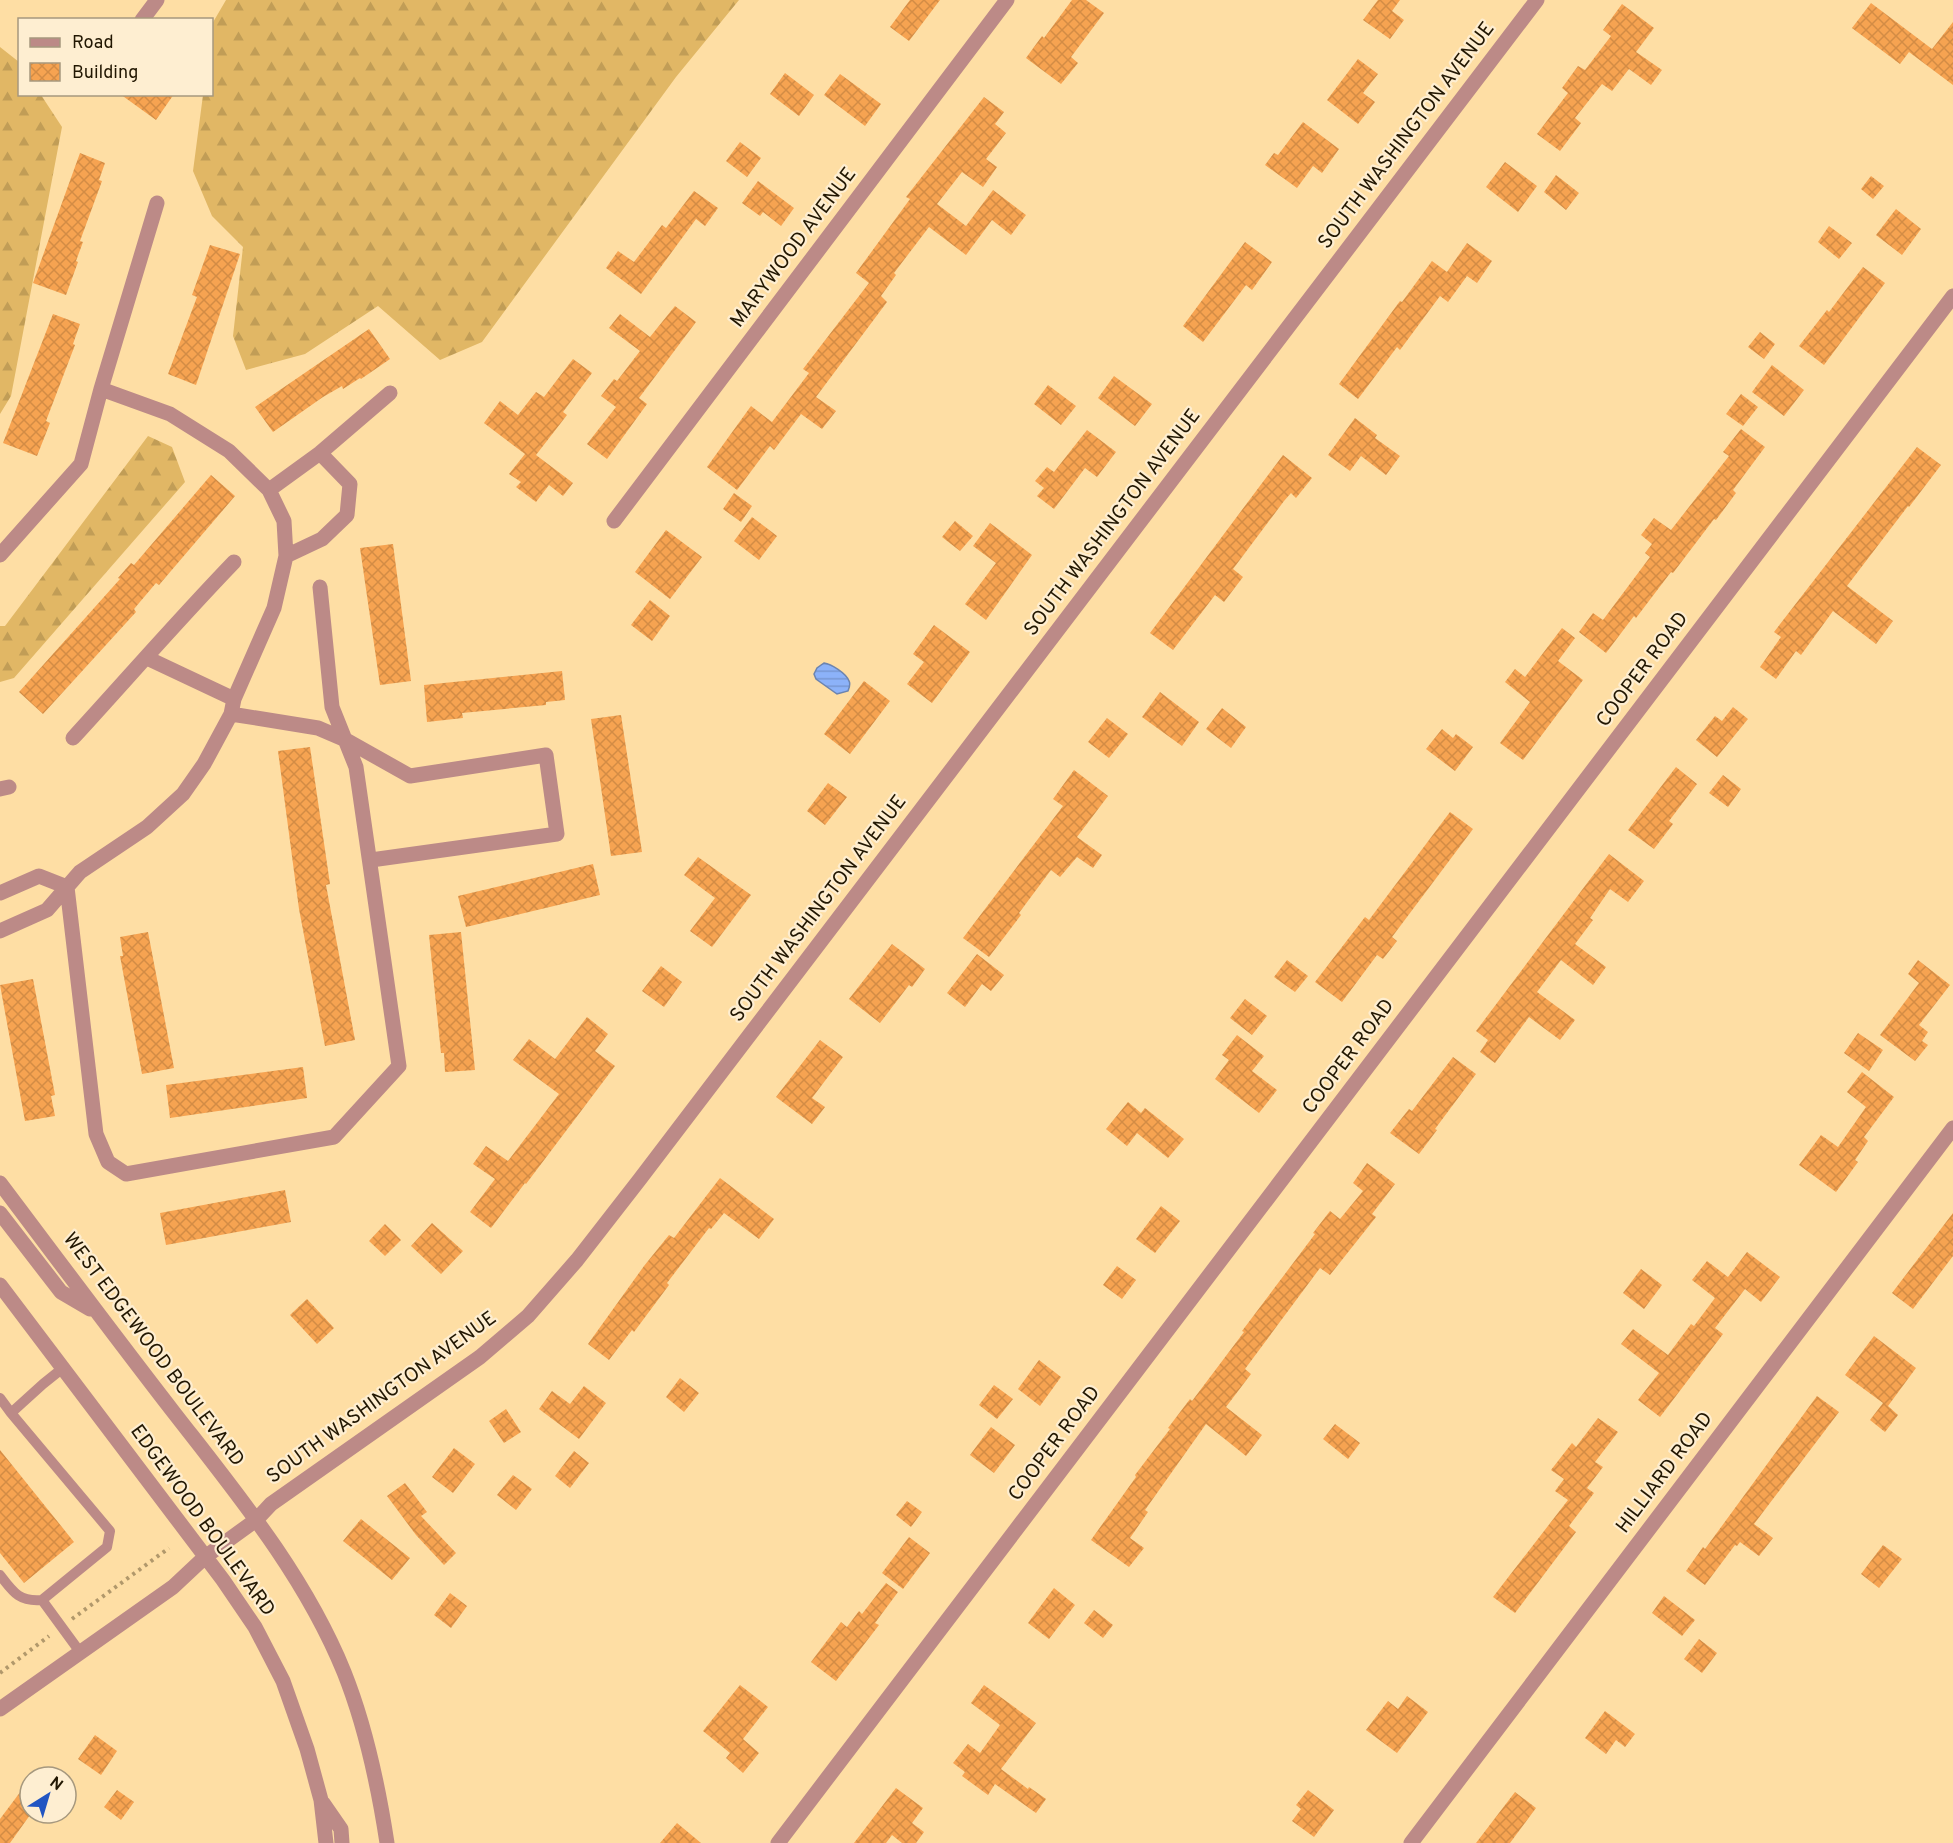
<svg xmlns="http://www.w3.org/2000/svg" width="1953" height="1843" font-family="Overpass,sans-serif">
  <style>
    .forest { fill: url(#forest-firs) }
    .water { fill: url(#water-rules); stroke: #6c84af; stroke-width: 1.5 }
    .building { fill: url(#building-cross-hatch) }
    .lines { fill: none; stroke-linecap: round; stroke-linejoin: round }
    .path { stroke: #b1986b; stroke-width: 4; stroke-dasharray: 3 4.5; stroke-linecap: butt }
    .service { stroke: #bc8a87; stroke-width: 10 }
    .minor { stroke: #bc8a87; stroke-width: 15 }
    .tertiary { stroke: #bc8a87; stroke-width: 15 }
    .labels { text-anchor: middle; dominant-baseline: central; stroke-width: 4.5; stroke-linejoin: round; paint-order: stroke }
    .street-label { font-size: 20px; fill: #221702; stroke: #feeed1 }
  </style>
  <defs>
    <pattern id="forest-firs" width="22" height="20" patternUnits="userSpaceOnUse" patternTransform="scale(1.5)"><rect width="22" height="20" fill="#e1b765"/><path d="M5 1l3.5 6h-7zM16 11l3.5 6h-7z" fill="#c19d56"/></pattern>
    <pattern id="water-rules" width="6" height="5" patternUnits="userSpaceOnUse" patternTransform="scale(1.5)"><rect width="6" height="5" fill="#8cb2f9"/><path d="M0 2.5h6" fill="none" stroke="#7898d4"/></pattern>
    <pattern id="building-cross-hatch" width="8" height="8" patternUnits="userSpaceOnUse" patternTransform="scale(1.5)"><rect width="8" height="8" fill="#f6a351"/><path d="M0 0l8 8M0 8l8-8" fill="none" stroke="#d38c45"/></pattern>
  </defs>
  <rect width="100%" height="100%" fill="#fedea4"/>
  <!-- forest -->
  <path class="forest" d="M226,0h513l-63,77 -194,265 -42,18 -62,-54 -73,48 -59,16 -13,-34 10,-89 -31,-31 -19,-45 10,-76 9,-1v-70z
    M0,47l19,15 1,32 21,1 21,32 -51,269 -11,18z
    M148,436l24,11 13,35 -171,196 -14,4v-56h5z"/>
  <!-- water -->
  <path class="water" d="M824,663c7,1 22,10 25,18 2,3 0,7 -1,10l-11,3 -21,-15 -2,-5 3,-6z"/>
  <!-- building -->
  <path class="building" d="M910,0h30l-31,41 -19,-14z
    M1072,0h14l18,13 -33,44 7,6 -17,21 -35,-26 16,-22 2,2z
    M1378,0h22l-8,11 12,9 -14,19 -27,-19z
    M1871,3l61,46 21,-27v63l-44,-33 -9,12 -48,-36z
    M1622,4l32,24 -18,24 26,18 -11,15 -22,-16 -17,22 -10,-7 -27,34 6,5 -21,28 -23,-17 31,-41 -6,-5 16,-22 7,4 26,-34 -8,-6z
    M1358,59l20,15 -15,19 12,9 -17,22 -31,-24z
    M785,73l29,22 -15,21 -29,-22z
    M840,74l41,30 -16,22 -41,-31z
    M120,94h54l-18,26z
    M984,97l20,15 -9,12 11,9 -20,26 11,8 -14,20 -21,-15 -25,32 29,22 27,-36 33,25 -15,20 -19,-15 -26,35 -37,-28 -35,46 2,2 -15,21 6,6 -71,95 20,14 -14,18 -21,-15 -27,36 -4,-4 -33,44 -30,-23 44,-61 21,16 37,-49 -6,-4 66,-86 -13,-10 54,-74 -4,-2z
    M1303,122l36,27 -17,24 -9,-7 -16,22 -32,-23 9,-12 4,2z
    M740,142l21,16 -14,19 -21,-16z
    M80,153l25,10 -6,17 3,1 -22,60 3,1 -7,19 2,1 -12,33 -33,-12z
    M1505,162l32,24 -19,26 -32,-25z
    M1556,175l23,18 -13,17 -22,-18z
    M1871,176l13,10 -11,13 -12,-10z
    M758,181l36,27 -13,18 -18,-14 -3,4 -18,-13z
    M694,191l24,17 -13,18 -9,-7 -55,75 -35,-26 12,-17 16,11 28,-37 4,3z
    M1896,209l25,20 -19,26 -26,-20z
    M1829,226l23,17 -13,16 -21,-17z
    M1245,242l27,20 -20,28 -6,-5 -43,57 -20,-16z
    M1467,243l25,18 -15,22 -10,-7 -19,26 -8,-6 -40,54 -3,-3 -39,52 -19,-15 61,-83 2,1 30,-41 15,11z
    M210,245l30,9 -44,131 -28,-11 29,-77 -5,-2z
    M1863,267l22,16 -61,82 -25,-19 28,-36 2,2z
    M675,306l21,16 -57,76 8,6 -40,55 -20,-15 29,-37 -15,-11 13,-17 3,2 23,-30 -31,-23 11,-14 30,23z
    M53,314l27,10 -7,20 2,1 -29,76 4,2 -13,33 -34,-13z
    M369,329l21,30 -29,20 -1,-1 -17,11 -1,-3 -19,11 -50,35 -18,-25z
    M1760,332l15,12 -11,15 -16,-12z
    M573,359l19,14 -29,39 4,3 -31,40 37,28 -10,13 -14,-11 -13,17 -20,-15 5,-5 -12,-8 16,-20 -41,-31 16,-22 18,14 18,-23 8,5z
    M1772,365l32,25 -20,26 -32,-24z
    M1114,376l38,28 -17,22 -37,-28z
    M1048,385l28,21 -15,19 -27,-21z
    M1741,394l17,13 -15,19 -17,-12z
    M1355,418l22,17 -2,3 25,18 -14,19 -25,-19 -11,15 -22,-16z
    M1741,429l24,18 -32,43 3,3 -20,27 -2,-1 -41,54 -2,-1 -35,46 -2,-2 -28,37 -27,-21 14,-19 10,7 47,-63 -5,-4 7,-9 -11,-9 13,-17 17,12 58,-74 -6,-4z
    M1087,430l29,22 -19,25 -12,-9 -31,41 -17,-13 7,-8 -9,-7 12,-14 7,5z
    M1917,447l24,18 -32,42 -1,-1 -61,80 46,35 -17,23 -43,-33 -32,44 -5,-4 -20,28 -16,-12 21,-30 -7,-5z
    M1283,455l29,23 -16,20 -5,-5 -7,8 -51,68 10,8 -19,25 -9,-7 -42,55 -23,-17z
    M211,475l24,21 -76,89 -3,-2 -22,26 2,3 -93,102 -24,-22 101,-113 -2,-1 13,-15 3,2z
    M734,493l18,13 -11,16 -18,-13z
    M752,517l25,19 -18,24 -25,-19z
    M955,521l18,15 -13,15 -18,-14z
    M990,523l42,32 -46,65 -21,-16 31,-41 -23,-17z
    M666,530l36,27 -32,42 -35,-27z
    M393,544l18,137 -31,4 -20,-137z
    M650,600l20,16 -18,25 -21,-16z
    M934,625l36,27 -38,51 -25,-19 17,-22 -11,-8z
    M1562,628l13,10 -17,23 25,19 -60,80 -23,-17 30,-41 -25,-20 10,-13 10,8z
    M562,671l3,29 -19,2v3l-84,8 1,5 -36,4 -3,-37z
    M864,681l26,20 -40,53 -26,-20z
    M1160,692l39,30 -17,24 -40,-29z
    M1733,707l15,12 -31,38 -21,-17 19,-24 7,5z
    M1222,708l24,19 -15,21 -25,-19z
    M621,715l21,137 -31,4 -20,-137z
    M1107,718l21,16 -19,24 -21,-16z
    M1442,729l11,9 3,-4 17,13 -18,24 -29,-22z
    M310,747l20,137 -4,1 29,155 -30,6 -26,-137 -21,-158z
    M1676,767l21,17 -28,37 4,3 -19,25 -26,-19z
    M1074,770l34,26 -31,41 25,18 -9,13 -16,-11 -17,20 -9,-7 -32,43 2,2 -32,42 -26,-19 100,-132 -10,-7z
    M1723,775l18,14 -13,18 -19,-14z
    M828,783l19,14 -22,28 -18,-14z
    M1450,812l23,17 -81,108 5,4 -14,18 -6,-4 -35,47 -27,-20 50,-65 4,3z
    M1609,854l35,27 -16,21 -18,-13 -20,29 3,2 -18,24 31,23 -13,18 -32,-25 -24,32 38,28 -15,20 -31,-23 -34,46 -15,-11 8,-12 -12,-9z
    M698,857l53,38 -39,52 -22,-16 25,-33 -31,-23z
    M593,864l7,31 -134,32 -8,-31z
    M148,932l26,136 -32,6 -22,-118h3l-3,-19z
    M461,932l14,138 -30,2 -1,-19h-3l-12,-118z
    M892,944l33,25 -13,18 -3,-2 -29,38 -31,-24z
    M977,954l27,21 -13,16 -9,-7 -17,23 -18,-14z
    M1287,960l21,16 -13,16 -21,-15z
    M1918,960l32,25 -31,40 9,7 -6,9 6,4 -13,16 -35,-26 39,-52 -11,-9z
    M661,966l21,16 -18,25 -22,-16z
    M33,979l22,116 -4,1 4,20 -30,5 -25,-136z
    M1245,999l22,17 -15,19 -22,-17z
    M587,1017l21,17 -13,17 20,15 -89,118 -1,-1 -34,45 -21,-16 25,-33 -22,-15 13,-18 22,15 51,-67 -46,-34 16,-21 26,20z
    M1858,1033l25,17 -14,21 -25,-18z
    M1237,1035l27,21 -12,15 25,19 -18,23 -44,-34 14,-19 -7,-5z
    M820,1040l23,17 -31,41 13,9 -13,17 -36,-27z
    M1453,1057l23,17 -41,55 2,1 -18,24 -29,-21 19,-24 3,2z
    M303,1067l4,31 -137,20 -4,-33z
    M1862,1072l32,25 -30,40 4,4 -13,19 3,2 -22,30 -37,-27 22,-30 17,12 28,-40 -19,-15z
    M1128,1102l13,11 4,-5 39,31 -16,19 -31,-25 -10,13 -21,-17z
    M1367,1163l28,21 -23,30 4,3 -46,58 -10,-7 -75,101 6,5 -25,33 36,28 -16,21 -40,-32 -61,86 3,2 -18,26 14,10 -15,19 -38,-27 45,-63 -1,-2 35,-46 -2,-1 22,-29 2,2 52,-69 -2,-1 73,-97 -2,-1 17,-22 10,8 23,-28 -10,-8z
    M720,1178l54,41 -15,20 -35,-26 -13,16 -2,-1 -42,55 2,2 -35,47 -2,-2 -23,30 -21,-16 56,-78 25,-31 5,3z
    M285,1190l6,32 -125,23 -6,-32z
    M1161,1206l19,15 -25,32 -19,-14z
    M1953,1213v43l-40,53 -21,-16z
    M432,1223l31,28 -22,23 -30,-28z
    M385,1224l16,16 -16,16 -16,-15z
    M1747,1252l33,25 -19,25 -16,-13 -30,39 8,6 -63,83 -22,-17 21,-27 -38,-29 12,-15 35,26 23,-31 3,2 21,-28 -23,-18 15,-19 21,16z
    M1117,1266l19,14 -14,19 -19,-14z
    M1641,1269l21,16 -18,24 -21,-16z
    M307,1299l27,29 -17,16 -27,-29z
    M1874,1336l42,32 -28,38 10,9 -13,17 -15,-12 13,-17 -38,-28z
    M1039,1360l22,17 -21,29 -22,-17z
    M680,1378l19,15 -15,19 -18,-15z
    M994,1385l19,14 -16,20 -18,-14z
    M584,1386l22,17 -27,36 -40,-30 13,-18 18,13z
    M1817,1396l22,16 -85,112 19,14 -14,18 -19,-14 -3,4 -2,-1 -30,40 -19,-14 17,-24 2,2z
    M506,1409l15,23 -17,11 -15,-22z
    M1598,1418l20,14 -23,30 8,5 -16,21 7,5 -25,33 7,6 -61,81 -22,-16 75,-97 -13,-9 9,-12 -13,-9 21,-27 4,4z
    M1335,1424l25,19 -12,16 -25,-20z
    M991,1427l24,18 -21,28 -24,-18z
    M454,1448l21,16 -22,29 -21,-16z
    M0,1450l74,92 -50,41 -24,-30z
    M574,1451l15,12 -19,25 -15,-12z
    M513,1475l19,14 -16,21 -19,-15z
    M405,1483l22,29 -6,4 35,37 -12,12 -28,-30 -29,-39z
    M907,1501l15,11 -11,15 -15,-12z
    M361,1519l49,39 -18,22 -49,-39z
    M909,1537l21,16 -27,36 -21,-16z
    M1883,1545l19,14 -23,29 -18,-14z
    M886,1583l12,9 -23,31 4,2 -43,56 -25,-19 30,-40 6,5 12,-16 3,3z
    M1054,1588l21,17 -26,34 -21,-16z
    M450,1593l17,13 -16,22 -17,-13z
    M1664,1596l31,24 -13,16 -30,-23z
    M1094,1610l19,15 -10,13 -19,-15z
    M1699,1639l18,14 -15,20 -18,-14z
    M740,1685l28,22 -25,32 16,14 -16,20 -17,-15 4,-5 -27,-22z
    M984,1685l52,38 -35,46 27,20 1,-2 17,12 -10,14 -41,-29 -7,11 -26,-19 3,-4 -12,-9 15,-19 12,9 20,-28 -29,-22z
    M1407,1696l21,16 -31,41 -31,-23 22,-29 10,8z
    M1605,1711l30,23 -10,13 -9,-7 -10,14 -21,-16z
    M95,1735l22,16 -16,24 -23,-16z
    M30,1779v36l-20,28h-10v-24z
    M896,1788l27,20 -11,15 12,9 -8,11h-14l-10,-8 -6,8h-32z
    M117,1790l17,12 -13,18 -17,-13z
    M1308,1790l26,20 -20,27 -22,-16 9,-12 -5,-4z
    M1515,1792l21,16 -26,35h-34z
    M677,1823l24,20h-41z"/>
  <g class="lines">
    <!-- path -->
    <path class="path" d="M72,1619l97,-71
      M0,1673l49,-37"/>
    <!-- service -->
    <path class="service" d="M63,1368l-20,16 -32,29 99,118 -3,16 -65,53 38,52
      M0,1398l11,15
      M0,1575c13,17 19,27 42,25"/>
    <!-- minor -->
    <path class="minor" d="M142,20l15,-20
      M269,490l51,-37 70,-60
      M614,521l393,-521
      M0,555l81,-91 20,-75 56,-186
      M286,556l36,-17 25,-24 3,-31 -30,-31
      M147,658l87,41
      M231,714l87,14 28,12 64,36 136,-21 11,79 -186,26
      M73,738c54,-59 106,-119 161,-176
      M0,789l9,-2
      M67,887l29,247 12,28 18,12 208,-37 65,-71 -43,-299 -24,-60 -12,-120
      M0,893l39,-17 28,11
      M0,931l47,-21 33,-38 67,-45 36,-33 21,-30 27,-50 3,-15 40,-91 12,-52 -2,-35 -15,-31 -40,-39 -59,-37 -69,-25
      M778,1843l1175,-1547
      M1411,1843l542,-715"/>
    <!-- tertiary -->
    <path class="tertiary" d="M0,1183c58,77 116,155 175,231 63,81 130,162 169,258 22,55 34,112 43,171
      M0,1213l61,79 29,17
      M0,1285l223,295 32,47 28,54 24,68 14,51 5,43
      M0,1709l173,-122 32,-30 51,-37 15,-16 209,-147 48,-41 49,-56 63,-81 897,-1179
      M323,1803l18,26 1,14"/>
  </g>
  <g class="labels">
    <!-- street labels -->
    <g class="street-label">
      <text transform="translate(1407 136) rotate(-53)">SOUTH WASHINGTON AVENUE</text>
      <text transform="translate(794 248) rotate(-53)">MARYWOOD AVENUE</text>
      <text transform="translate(1113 523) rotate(-53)">SOUTH WASHINGTON AVENUE</text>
      <text transform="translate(1643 670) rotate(-53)">COOPER ROAD</text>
      <text transform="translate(819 909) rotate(-53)">SOUTH WASHINGTON AVENUE</text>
      <text transform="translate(1349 1057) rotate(-53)">COOPER ROAD</text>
      <text transform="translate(153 1350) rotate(53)">WEST EDGEWOOD BOULEVARD</text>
      <text transform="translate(382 1398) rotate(-36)">SOUTH WASHINGTON AVENUE</text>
      <text transform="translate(1055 1444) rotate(-53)">COOPER ROAD</text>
      <text transform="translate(1665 1473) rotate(-53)">HILLIARD ROAD</text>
      <text transform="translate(202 1521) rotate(54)">EDGEWOOD BOULEVARD</text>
    </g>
  </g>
  <!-- legend -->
  <rect x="18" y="18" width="195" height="78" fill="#feeed1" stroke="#a6987e" stroke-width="1.5"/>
  <rect x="30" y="38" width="30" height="9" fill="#bc8a87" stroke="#a6987e" stroke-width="1.5"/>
  <text x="72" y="48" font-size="18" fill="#221702">Road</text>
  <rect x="30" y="63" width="30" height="18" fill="url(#building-cross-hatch)" stroke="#a6987e" stroke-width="1.5"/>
  <text x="72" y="78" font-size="18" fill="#221702">Building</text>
  <!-- north arrow -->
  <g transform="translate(48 1795) rotate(37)"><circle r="28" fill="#feeed1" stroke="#a6987e" stroke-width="1.5"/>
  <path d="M0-4.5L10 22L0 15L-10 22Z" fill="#2255c2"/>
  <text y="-9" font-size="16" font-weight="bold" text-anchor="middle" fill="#221702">N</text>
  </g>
</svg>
